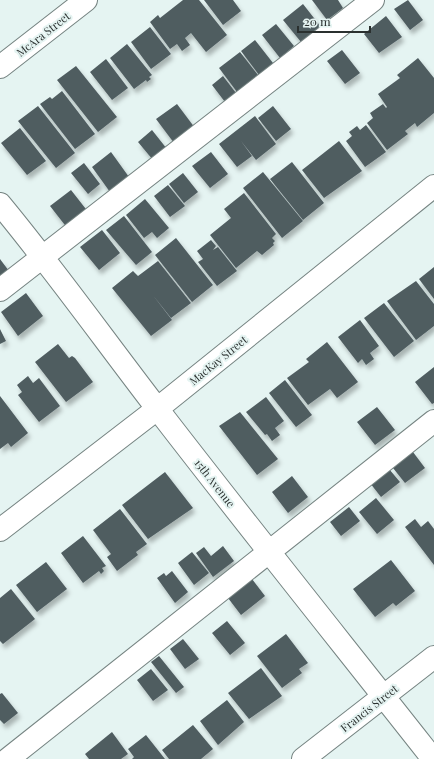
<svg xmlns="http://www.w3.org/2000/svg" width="434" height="759" font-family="'Playfair Display',serif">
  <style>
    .building { fill: #505d61; filter: url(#shadow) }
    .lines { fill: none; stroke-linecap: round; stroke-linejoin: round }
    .minor-casing { stroke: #768482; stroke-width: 24 }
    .minor { stroke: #fff; stroke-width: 22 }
    .labels { text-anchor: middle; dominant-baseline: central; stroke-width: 4; stroke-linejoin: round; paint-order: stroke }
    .street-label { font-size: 11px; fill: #2a302f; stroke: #e5f4f2 }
  </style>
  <defs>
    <filter id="shadow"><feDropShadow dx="2.5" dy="4.5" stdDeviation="2" flood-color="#0004"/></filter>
  </defs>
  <rect width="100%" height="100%" fill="#e5f4f2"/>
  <!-- building -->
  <path class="building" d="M183,0h16l28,35 -21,17 -15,-19 -6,5 5,7 -8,6 -5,-7 -7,5 -20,-27 8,-7 2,3z
    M204,0h29l8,11 -18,14z
    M312,0h26l5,8 -16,12z
    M408,0l15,20 -13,10 -16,-21z
    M303,4l18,23 -20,15 -18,-22z
    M386,16l16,21 -23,16 -15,-19z
    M276,24l18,22 -14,12 -18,-23z
    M150,27l21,27 -20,15 -20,-27z
    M255,40l18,23 -14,12 -18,-24z
    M127,44l25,31 -3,2 2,2 -4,3 -1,-2 -12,9 -24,-31z
    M342,50l18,23 -15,11 -18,-23z
    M240,52l18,23 -21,17 -18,-24z
    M418,58l16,20v35l-17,14 -2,-4 -10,8 3,3 -21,16 -20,-27 6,-5 -3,-5 13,-9 3,4 1,-1 -9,-13 22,-16 -3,-3z
    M106,59l22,29 -16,12 -22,-28z
    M76,66l41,51 -19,15 -41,-52z
    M223,76l13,17 -11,9 -13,-17z
    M62,91l33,43 -20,15 -35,-45 10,-7 2,2z
    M177,104l18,24 -21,15 -18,-24z
    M38,106l37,47 -19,15 -38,-47z
    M273,106l18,23 -15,12 -18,-23z
    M255,116l21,28 -20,16 -15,-19 11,15 -15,11 -18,-23z
    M366,125l20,27 -21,15 -19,-26 6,-5 -3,-4 8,-6 3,4z
    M20,128l26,33 -19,14 -26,-32z
    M152,130l15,19 -14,11 -15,-18z
    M339,141l23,30 -38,27 -22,-28z
    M111,152l18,25 -19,15 -18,-25z
    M211,152l17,22 -18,14 -18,-22z
    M292,162l32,41 -21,17 -33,-41z
    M84,163l16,21 -12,10 -17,-21z
    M263,172l40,49 -21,17 -39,-50z
    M183,173l15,19 -14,11 -15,-19z
    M168,185l17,21 -15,11 -16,-21z
    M71,190l18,23 -21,16 -18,-23z
    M244,193l32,41 -4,4 3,3 -2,2 1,2 -12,10 -5,-4 -21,17 -26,-33 21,-17 -7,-9z
    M145,199l24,29 -12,10 -5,-6 -8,6 -18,-23z
    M124,216l28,36 -16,13 -30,-35z
    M102,230l18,23 -21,17 -19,-23z
    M176,238l37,47 -21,17 -37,-47z
    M211,240l5,6 -3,4 5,-3 19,24 -20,15 -19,-24 5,-3 -6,-8z
    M0,259l9,12 -9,7z
    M158,261l33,42 -20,15 -19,-24 20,26 -21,16 -39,-48 21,-17 5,5z
    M434,267v32l-15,-20z
    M416,281l18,23v22l-18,14 -29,-39z
    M26,293l17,23 -25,20 -17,-24z
    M384,303l30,38 -20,16 -30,-39z
    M360,320l19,26 -9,7 4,6 -8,6 -4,-6 -4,4 -20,-26z
    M0,329l6,12 -6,3z
    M327,342l31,40 -21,16 -7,-9 -22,16 -21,-27 22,-16 -3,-3z
    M58,344l11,14 3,-2 3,2 18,24 -27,20 -31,-40z
    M434,367v36l-2,1 -17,-22z
    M28,376l5,7 6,-5 21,28 -21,16 -21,-27 4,-3 -5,-7z
    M285,380l27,35 -16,12 -27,-34z
    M0,396l28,37 -17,14 -3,-4 -8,6z
    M266,397l18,24 -9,7 5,7 -8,6 -5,-7 -2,1 -19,-23z
    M377,407l18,23 -20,15 -18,-23z
    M240,412l38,47 -21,16 -38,-49z
    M413,452l12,16 -20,15 -12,-15z
    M389,469l11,13 -19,15 -11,-14z
    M165,472l28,36 -45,31 -26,-34z
    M292,476l16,21 -20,16 -16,-21z
    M376,498l18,22 -17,14 -18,-22z
    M349,507l11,14 -19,15 -11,-14z
    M120,509l27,35 -11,8 2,3 -21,16 -10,-14 4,-3 -18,-24z
    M415,519l6,8 7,-6 6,8v36l-29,-38z
    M83,536l23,30 -4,2 2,3 -3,3 -2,-3 -16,12 -22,-30z
    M223,546l11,15 -21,16 -17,-24 8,-6 7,9z
    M192,552l17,21 -15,12 -16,-22z
    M391,560l24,31 -19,15 -3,-3 -18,14 -22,-28z
    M46,562l21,27 -30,23 -21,-27z
    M172,571l16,21 -13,11 -18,-25 7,-5 2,3z
    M252,579l13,17 -24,19 -13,-17z
    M11,589l24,30 -32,25 -3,-3v-43z
    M227,621l18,22 -15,12 -18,-22z
    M286,634l22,29 -9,6 3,4 -20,15 -25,-32z
    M183,639l16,20 -14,10 -15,-20z
    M159,656l25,31 -8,6 -25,-31z
    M261,668l21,28 -33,23 -21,-26z
    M151,669l17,21 -15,11 -16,-21z
    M2,693l16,20 -14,11 -4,-4v-26z
    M227,700l17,22 -26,23 -18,-24z
    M193,725l20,24 -12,10h-32l-7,-9z
    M112,732l16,22 -7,5h-32l-4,-5z
    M146,735l19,24h-33l2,-2 -6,-8z"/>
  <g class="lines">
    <!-- minor casing -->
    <g class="minor-casing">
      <path id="minor" d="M0,67l86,-67
        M0,204c58,70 110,144 166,216 88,114 178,226 267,339
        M0,290l373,-290
        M0,530l157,-121 277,-223
        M8,759l426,-338
        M303,759l131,-102"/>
    </g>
    <!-- minor -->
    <use href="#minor" class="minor"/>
  </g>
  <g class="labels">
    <!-- street labels -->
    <g class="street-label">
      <text transform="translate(43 34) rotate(-38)">McAra Street</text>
      <text transform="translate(218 360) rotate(-39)">MacKay Street</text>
      <text transform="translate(215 483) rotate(52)">15th Avenue</text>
      <text transform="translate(369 708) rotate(-38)">Francis Street</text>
    </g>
  </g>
  <!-- scale -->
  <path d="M298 26v6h72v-6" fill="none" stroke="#2a302f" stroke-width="2"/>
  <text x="304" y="26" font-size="12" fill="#2a302f" stroke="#e5f4f2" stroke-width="3" paint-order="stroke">20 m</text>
</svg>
